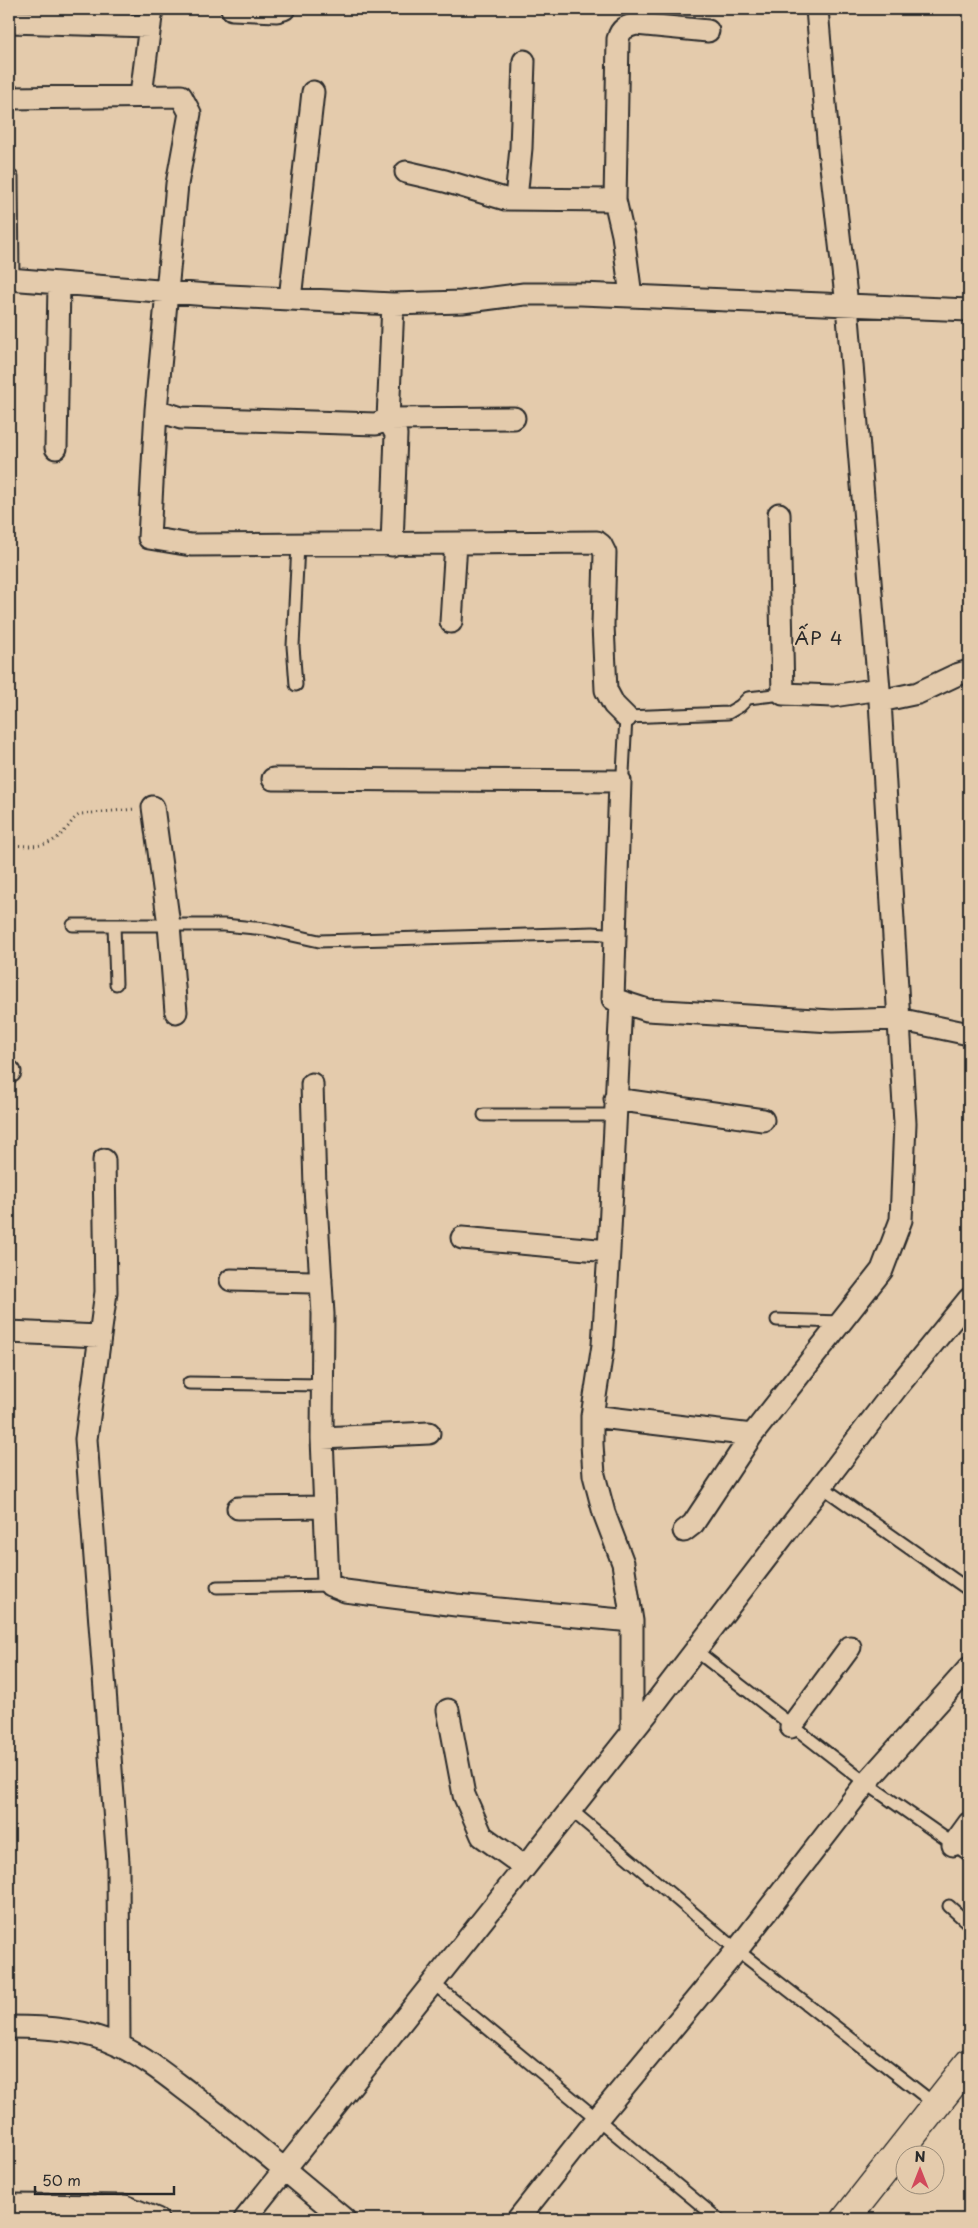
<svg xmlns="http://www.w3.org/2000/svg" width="978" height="2228" font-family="'Playpen Sans',sans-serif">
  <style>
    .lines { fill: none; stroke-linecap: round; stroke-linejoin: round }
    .lane-casing { stroke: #2b2b2b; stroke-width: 15 }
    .street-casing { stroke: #2b2b2b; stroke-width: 25 }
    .secondary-casing { stroke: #2b2b2b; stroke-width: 31 }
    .path { stroke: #2b2b2b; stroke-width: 3; stroke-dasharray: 1 4; stroke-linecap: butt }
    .lane { stroke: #e4cbac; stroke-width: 11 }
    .street { stroke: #e4cbac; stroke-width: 21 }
    .secondary { stroke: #e4cbac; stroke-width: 28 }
    .labels { text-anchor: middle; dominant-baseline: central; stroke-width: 4; stroke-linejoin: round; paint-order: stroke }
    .neighbourhood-label { font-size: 19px; letter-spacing: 1px; fill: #2b2b2b; stroke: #e4cbac }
  </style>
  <rect width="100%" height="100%" fill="#e4cbac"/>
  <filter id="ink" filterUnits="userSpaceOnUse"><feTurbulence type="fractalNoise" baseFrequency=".02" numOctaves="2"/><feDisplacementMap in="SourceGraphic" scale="10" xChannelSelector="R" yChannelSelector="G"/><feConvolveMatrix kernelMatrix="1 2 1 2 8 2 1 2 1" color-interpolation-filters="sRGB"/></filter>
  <g filter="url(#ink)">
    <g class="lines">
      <!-- lane casing -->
      <g class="lane-casing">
        <path id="lane" d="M12,177l1,103
          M296,685l-3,-39 5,-101
          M620,781l3,-8 3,-56 102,-4 12,-7 8,-8 35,-4
          M73,925h151l41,4 54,12 274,-8 22,2
          M114,925l2,59
          M484,1115h131
          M777,1320l64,2
          M189,1383l133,2
          M821,1486l148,104
          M217,1587l113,-2
          M695,1650l171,133 103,72
          M571,1810l166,140 199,155
          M949,1906l20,18
          M433,1983l285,236"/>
      </g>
      <!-- street casing -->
      <g class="street-casing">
        <path id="street" d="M232,9l45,2 7,-2
          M9,22l141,4
          M141,95l11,-86
          M9,98l172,-2 9,17 -13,71 -21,226 -7,128 42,7 265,-2 -5,79
          M406,172l39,9 60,18 110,1
          M516,199l5,-51 3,-87
          M9,279l199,16 185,9 69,-2 62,-8h57l388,16
          M631,296l-8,-61 -8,-35 3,-161c3,-11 8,-12 18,-15l72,7
          M290,299l23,-207
          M156,410l25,8 195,6 12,-5 5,-115
          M56,448l3,-164
          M779,514l4,180 50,2 46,-7
          M456,543l141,-1 4,3 4,8 -2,72 3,65 8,15 12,12
          M392,545l4,-111 -8,-15 126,-1
          M880,701l38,-8 38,-18 13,-4
          M273,779l347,2 -7,218 34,11 185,11 66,-2 71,15
          M153,807l16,118 7,87
          M621,1002l-12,249 -6,94 -11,71v28l2,31 10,38 19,50 9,58v111
          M9,1072h1
          M312,1084l3,104 8,126 -1,124 6,144 2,3 15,6 111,14 176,16
          M615,1099l148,21
          M104,1160l2,132 -20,147 32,423 1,184
          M462,1238l147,13
          M231,1280l81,2 9,-2
          M9,1332l90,4
          M592,1416l160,19
          M322,1438l107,-5
          M238,1508l87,-1
          M684,1531l9,-7 59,-89 130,-165 19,-50 4,-97 -25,-422 -33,-396 -19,-165 -11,-131
          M448,1710l16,85 18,41 43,31
          M791,1727l59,-80
          M953,1845l16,-22
          M9,2027c37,0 76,2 111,19 27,13 51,33 75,51 51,39 99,81 149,122
          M9,2205l116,1 32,13
          M245,2219l404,-508 249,-325 71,-87
          M518,2219l79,-100 140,-169 129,-167 103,-115"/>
      </g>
      <!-- secondary casing -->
      <g class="secondary-casing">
        <path id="secondary" d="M846,2219l123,-156"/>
      </g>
      <!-- path -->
      <path class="path" d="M9,845c25,1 40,5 58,-17 5,-6 6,-10 14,-14l54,-5"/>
      <!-- lane -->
      <use href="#lane" class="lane"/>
      <!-- street -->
      <use href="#street" class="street"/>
      <!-- secondary -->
      <use href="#secondary" class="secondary"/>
    </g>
  </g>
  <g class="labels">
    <!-- neighbourhood labels -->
    <g class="neighbourhood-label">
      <text x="819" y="637">ẤP 4</text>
    </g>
  </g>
  <!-- margin -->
  <rect width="978" height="2228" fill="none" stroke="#e4cbac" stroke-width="30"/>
  <rect x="15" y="15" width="948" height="2198" fill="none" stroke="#2b2b2b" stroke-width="2" filter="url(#ink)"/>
  <!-- north arrow -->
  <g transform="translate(920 2170)"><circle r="24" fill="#e4cbac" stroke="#9a8b78"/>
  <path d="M0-4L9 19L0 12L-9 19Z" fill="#d1495b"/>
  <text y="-8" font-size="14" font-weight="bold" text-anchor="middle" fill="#2b2b2b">N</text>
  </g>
  <!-- scale -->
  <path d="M35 2186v8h139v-8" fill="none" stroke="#2b2b2b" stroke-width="2.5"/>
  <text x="42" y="2186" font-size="15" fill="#2b2b2b" stroke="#e4cbac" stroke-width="4" paint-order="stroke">50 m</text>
</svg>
